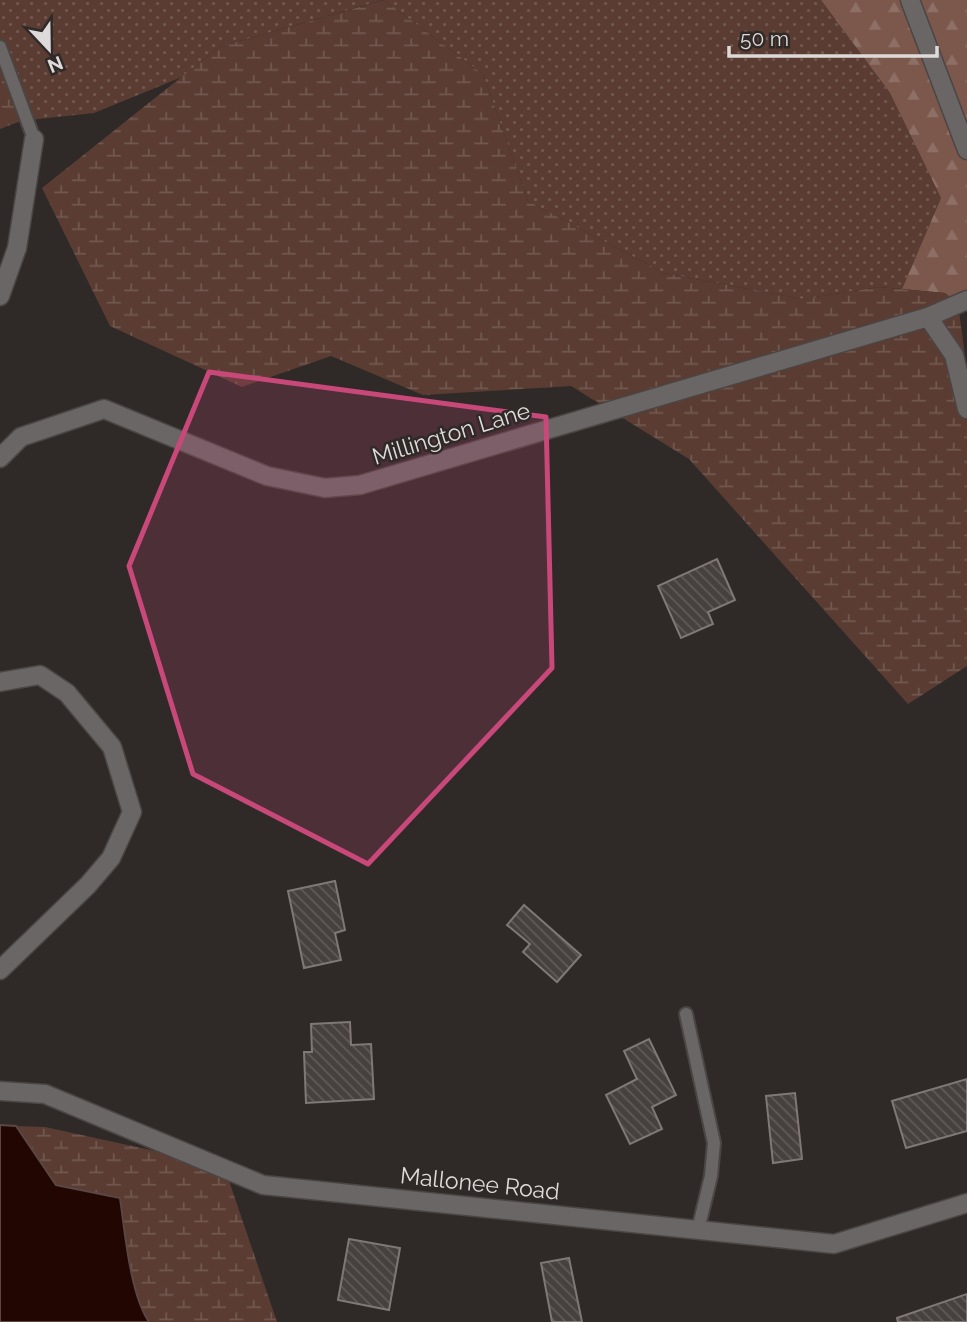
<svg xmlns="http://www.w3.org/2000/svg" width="967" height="1322" font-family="Raleway,sans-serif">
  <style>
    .grass { fill: url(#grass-dots) }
    .forest { fill: url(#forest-firs) }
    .wetland { fill: url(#wetland-marsh) }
    .water { fill: #220601; stroke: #5a4642; stroke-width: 2 }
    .building { fill: url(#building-back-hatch); stroke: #7f7876; stroke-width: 2 }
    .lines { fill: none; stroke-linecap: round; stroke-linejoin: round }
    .service-casing { stroke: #4b4644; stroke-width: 16 }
    .minor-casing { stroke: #4b4644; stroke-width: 21 }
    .service { stroke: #696665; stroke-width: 12 }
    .minor { stroke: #696665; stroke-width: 18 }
    .marked { fill: #c9487a; fill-opacity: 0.2; stroke: #c9487a; stroke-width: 5; stroke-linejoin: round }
    .labels { text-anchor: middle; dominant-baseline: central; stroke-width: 5; stroke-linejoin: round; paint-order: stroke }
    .street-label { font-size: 23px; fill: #dedad9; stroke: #2f2a28 }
  </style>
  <defs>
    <pattern id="grass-dots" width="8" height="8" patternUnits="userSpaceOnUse" patternTransform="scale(1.75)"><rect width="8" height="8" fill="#5a3c32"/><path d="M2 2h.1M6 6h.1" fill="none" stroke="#71584f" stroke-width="1.8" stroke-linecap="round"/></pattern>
    <pattern id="forest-firs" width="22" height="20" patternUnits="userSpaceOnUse" patternTransform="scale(1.75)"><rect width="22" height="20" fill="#7c584c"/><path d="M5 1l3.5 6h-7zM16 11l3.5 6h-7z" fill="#8e6f65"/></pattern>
    <pattern id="wetland-marsh" width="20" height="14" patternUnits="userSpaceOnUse" patternTransform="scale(1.75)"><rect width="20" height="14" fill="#5a3c32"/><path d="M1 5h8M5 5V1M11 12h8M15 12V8" fill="none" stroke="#71584f"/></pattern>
    <pattern id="building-back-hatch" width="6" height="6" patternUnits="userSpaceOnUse" patternTransform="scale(1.75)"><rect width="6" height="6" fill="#46403e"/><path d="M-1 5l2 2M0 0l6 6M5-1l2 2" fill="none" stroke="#605b59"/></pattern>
  </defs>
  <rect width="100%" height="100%" fill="#2f2a28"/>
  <!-- grass -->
  <path class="grass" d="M0,0h383l-164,47 -37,30 -88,36 -74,8 6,-2 -26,-66z
    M384,0h437l69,93 51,105 -39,91 -23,-2 -77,12 -138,-26 -136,-72 -45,-127z"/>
  <!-- forest -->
  <path class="forest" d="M821,0h146v300l-9,4 -13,-11 -43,-4 39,-91 -51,-105z"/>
  <!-- wetland -->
  <path class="wetland" d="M384,0l99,74 45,127 136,72 138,26 77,-12 66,6 13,11 9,66v296l-59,38 -219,-245 -118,-73 -148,9 -92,-39 -89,31 -132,-61 -68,-138 177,-141z
    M0,53l26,66 -26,10z
    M16,1126l29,1 179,39 53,156h-128c-19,-28 -24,-90 -29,-124l-64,-13z"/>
  <!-- water -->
  <path class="water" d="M0,1125l16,1 40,59 64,13c5,34 10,96 29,124h-149z"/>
  <!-- building -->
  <path class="building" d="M717,559l18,41 -27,12 5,12 -32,14 -23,-52z
    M335,881l10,49 -10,3 6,27 -37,8 -16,-77z
    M524,905l57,50 -24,27 -34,-30 7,-8 -23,-19z
    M350,1022l1,23 20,-1 3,55 -68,4 -2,-51h8l-1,-28z
    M649,1039l27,56 -24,12 10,22 -32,15 -24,-49 31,-16 -13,-28z
    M967,1079v52l-61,17 -14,-47z
    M795,1093l7,66 -29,4 -7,-67z
    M349,1239l51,9 -11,62 -51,-10z
    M569,1258l13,64h-30l-11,-59z
    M967,1294v28h-69l-1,-4z"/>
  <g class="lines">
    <!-- service casing -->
    <g class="service-casing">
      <path id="service" d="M0,47l34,92
        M686,1014l28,129 -3,33 -13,54"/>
    </g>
    <!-- minor casing -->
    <g class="minor-casing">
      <path id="minor" d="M910,0l57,150
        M0,296l17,-48 17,-109
        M928,317l26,38 13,54
        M0,458l21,-21 83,-28 163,67 58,12 35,-3 568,-168 39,-17
        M0,682l40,-7 27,18 45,54 20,65 -21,46 -23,27 -88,85
        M0,1091l45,3 218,91 571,59 133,-41"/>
    </g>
    <!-- service -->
    <use href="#service" class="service"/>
    <!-- minor -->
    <use href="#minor" class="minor"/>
  </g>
  <!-- marked area -->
  <path class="marked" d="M209,372l337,45 6,251 -184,196 -175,-90 -64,-208z"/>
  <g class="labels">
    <!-- street labels -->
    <g class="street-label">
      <text transform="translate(451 433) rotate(-17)">Millington Lane</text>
      <text transform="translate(480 1183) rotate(6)">Mallonee Road</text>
    </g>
  </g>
  <!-- north arrow -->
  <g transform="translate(49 49) rotate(158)" stroke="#2f2a28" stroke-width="5" paint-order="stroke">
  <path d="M0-5L12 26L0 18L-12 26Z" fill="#dedad9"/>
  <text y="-10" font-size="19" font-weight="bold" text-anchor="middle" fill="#dedad9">N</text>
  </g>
  <!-- scale -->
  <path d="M729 46v10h208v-10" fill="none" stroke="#dedad9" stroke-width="3.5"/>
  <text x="740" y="46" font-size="21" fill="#dedad9" stroke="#2f2a28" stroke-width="5" paint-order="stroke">50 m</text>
</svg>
